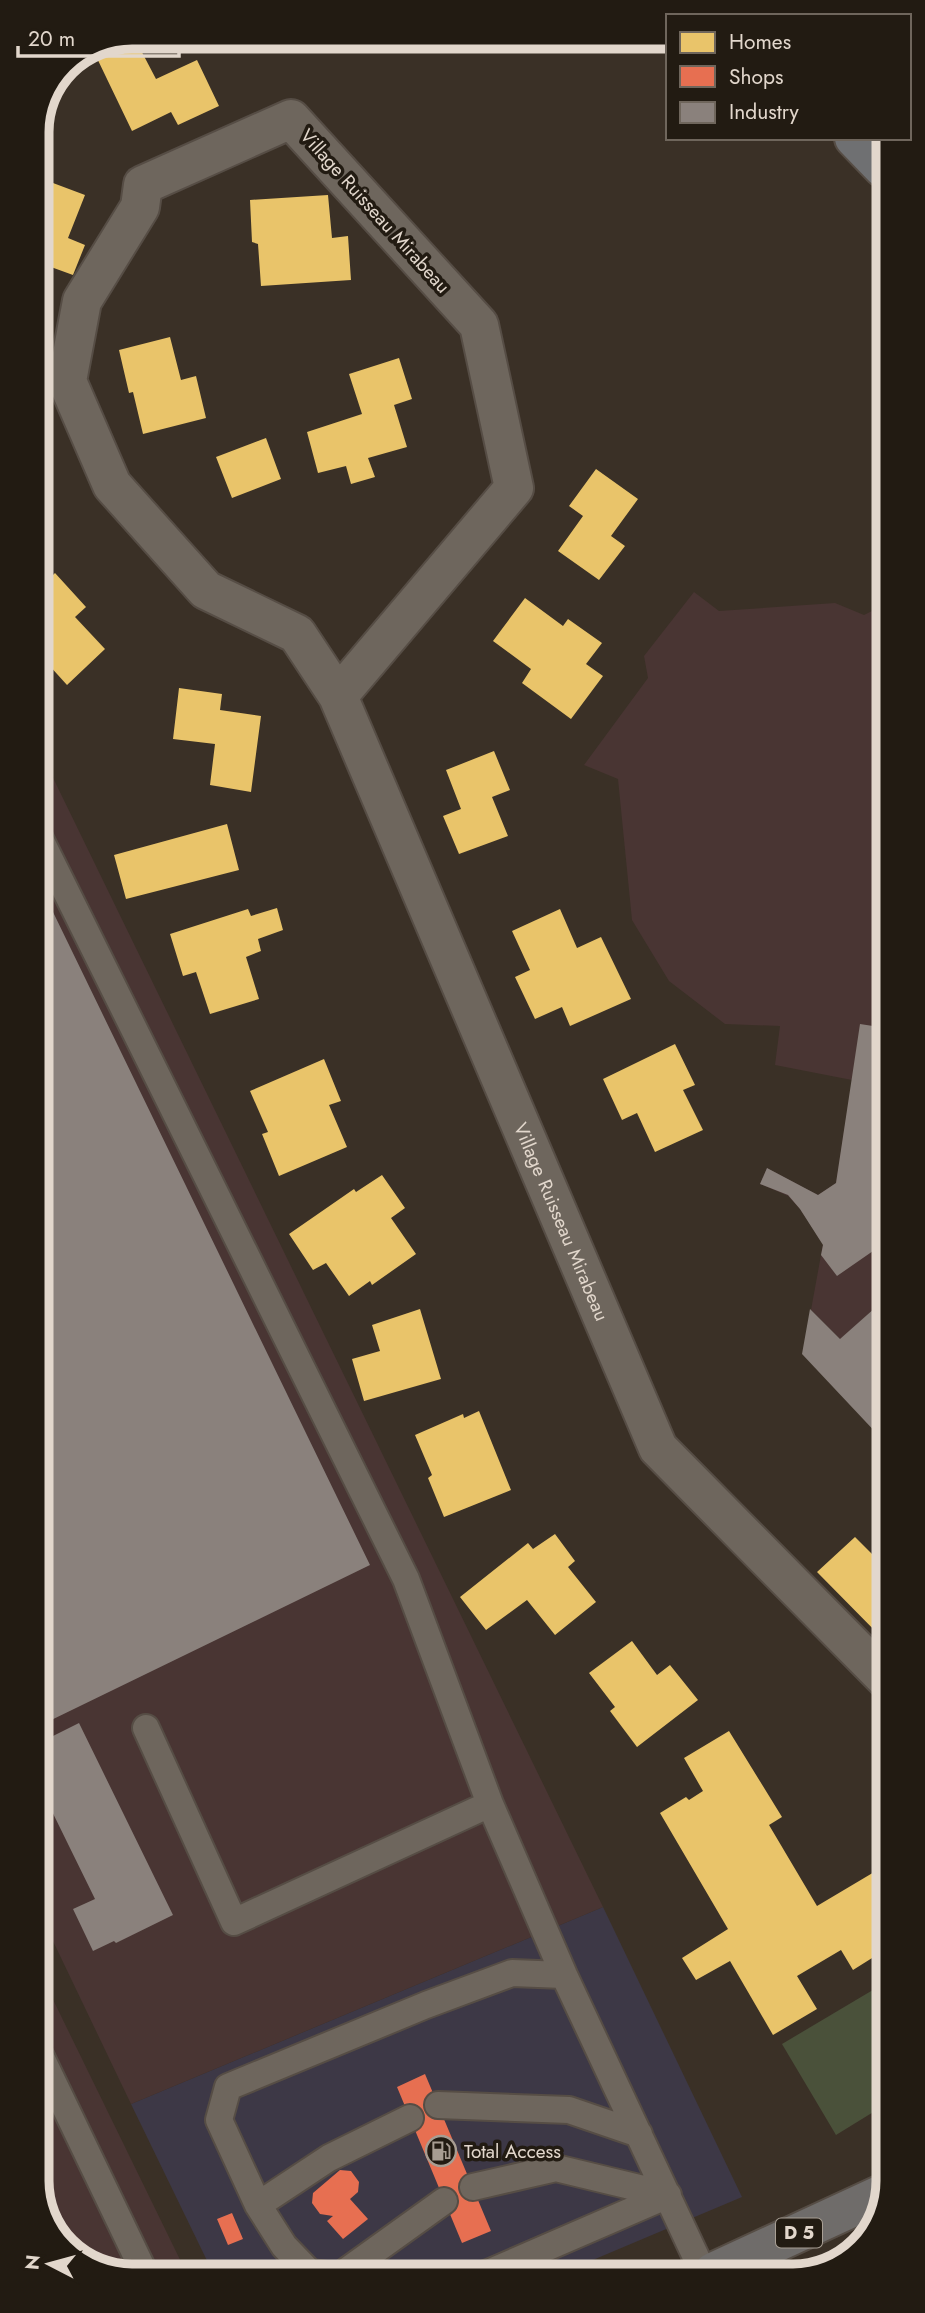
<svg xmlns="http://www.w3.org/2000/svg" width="925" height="2313" font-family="Jost,sans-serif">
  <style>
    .commercial { fill: #3d3846 }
    .industrial { fill: #493533 }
    .green { fill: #4a513a }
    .homes { fill: #e9c46a }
    .shops { fill: #e76f51 }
    .industry { fill: #8a817c }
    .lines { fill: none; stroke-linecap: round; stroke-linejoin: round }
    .service-casing { stroke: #564d45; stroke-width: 30 }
    .minor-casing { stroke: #564d45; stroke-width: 42 }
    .primary-casing { stroke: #564d45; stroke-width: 42 }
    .motorway-casing { stroke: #564d45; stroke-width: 42 }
    .service { stroke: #6e665d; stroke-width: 26 }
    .minor { stroke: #6e665d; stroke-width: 38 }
    .primary { stroke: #6f6c6a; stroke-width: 38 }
    .motorway { stroke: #6f7072; stroke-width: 38 }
    .labels { text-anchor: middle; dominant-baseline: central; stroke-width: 7; stroke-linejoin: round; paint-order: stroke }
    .shield { fill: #221b12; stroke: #a89f94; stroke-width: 2 }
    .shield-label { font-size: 18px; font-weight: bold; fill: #e2d7cc }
    .street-label { font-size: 19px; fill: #e2d7cc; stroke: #221b12 }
    .poi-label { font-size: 19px; fill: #e2d7cc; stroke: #221b12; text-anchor: start }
    .rim { fill: none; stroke: #e2d7cc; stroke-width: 9 }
  </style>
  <rect width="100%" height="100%" fill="#3a3026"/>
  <!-- commercial -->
  <path class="commercial" d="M603,1907l139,290 -180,76 -348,2 -83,-171z"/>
  <!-- industrial -->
  <path class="industrial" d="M694,592l25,19 116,-8 29,12 10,-5 11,2 1,685 -45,43 -30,-30 12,-66 -23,-35 -12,-13 -28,-12 7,-16 51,27 18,-12 16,-103 -77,-15 5,-39 -55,-2 -56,-43 -37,-61 -14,-141 -34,-14 64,-87 -4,-22z
    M38,747l565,1160 -472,197 -90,-188z
    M41,1975l147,301h-63l-51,-20 -32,-45z"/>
  <!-- green -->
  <path class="green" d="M888,1981v122l-52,32 -54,-91z"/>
  <!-- homes -->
  <path class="homes" d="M134,37l22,42 41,-19 22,46 -41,19 -7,-13 -39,19 -38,-79z
    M37,177l48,18 -17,43 17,7 -12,30 -33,-12 -3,6z
    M328,195l4,43 16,-2 3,44 -90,6 -3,-42 -6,-2 -2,-42z
    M170,337l11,43 15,-4 10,42 -63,16 -10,-42 -4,1 -10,-43z
    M399,358l13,41 -18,6 13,42 -39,11 7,19 -24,7 -5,-18 -28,7 -11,-41 55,-18 -13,-40z
    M266,438l15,41 -49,19 -16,-41z
    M596,469l42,30 -27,37 14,10 -26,34 -41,-29 25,-35 -14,-10z
    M55,573l31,34 -11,10 30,32 -38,36 -29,-32v-63z
    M525,598l38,28 5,-7 34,24 -16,21 17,12 -32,43 -49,-36 9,-14 -38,-28z
    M179,688l43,6 -2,16 41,6 -10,76 -41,-7 5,-41 -42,-5z
    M494,751l16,39 -18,7 16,39 -49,18 -16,-38 18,-7 -15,-39z
    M227,824l12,46 -113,29 -12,-44z
    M277,908l6,22 -25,9 3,12 -15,6 13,42 -49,15 -14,-42 -13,4 -13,-42 78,-25 3,7z
    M560,909l17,39 24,-11 30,62 -61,27 -8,-19 -27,12 -20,-42 15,-7 -18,-39z
    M675,1044l20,41 -12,5 20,40 -48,22 -18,-39 -15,7 -19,-41z
    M324,1059l17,42 -12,4 18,42 -68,29 -17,-42 6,-2 -18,-41z
    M382,1175l23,33 -14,10 25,36 -44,31 -2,-4 -21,15 -23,-33 -13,7 -24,-36 65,-45 2,3z
    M420,1309l21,70 -77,22 -12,-42 28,-8 -8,-26z
    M886,1361v27l-13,-15z
    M479,1411l32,79 -67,27 -16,-39 4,-3 -17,-40 48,-21 1,4z
    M555,1534l20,27 -7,6 28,35 -41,33 -28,-35 -41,30 -26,-33 68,-54 5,6z
    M855,1537l32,32v74l-70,-71z
    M632,1641l25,34 13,-10 28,35 -61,47 -27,-36 5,-4 -26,-34z
    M729,1731l53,86 -13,8 48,81 69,-41 2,2v81l-35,22 -12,-20 -44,26 20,33 -44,26 -43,-74 -34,19 -14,-22 46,-29 -68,-116 26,-16 3,3 14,-9 -19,-33z"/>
  <!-- shops -->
  <path class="shops" d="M425,2074l66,157 -29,12 -65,-156z
    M340,2170l11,1 8,11 -1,10 -8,7 18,20 -25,20 -16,-18 6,-5 -13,-2 -8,-11 1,-10z
    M232,2213l11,26 -15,6 -11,-26z"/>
  <!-- industry -->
  <path class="industry" d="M53,912l317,653 -329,160 -2,-806z
    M860,1024l26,4v214l-49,34 -16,-21 2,-10 -23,-36 -12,-14 -28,-11 7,-16 51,27 18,-12z
    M885,1299l1,62 -13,12 13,15v42l-6,7 -78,-83 8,-45 30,30z
    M79,1723l94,192 -57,28 -2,-2 -21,10 -20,-42 22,-10 -54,-110v-47z"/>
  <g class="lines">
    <!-- service casing -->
    <g class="service-casing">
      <path id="service" d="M39,837l367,742 84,225
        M146,1728l88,194 256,-118 74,171 139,297
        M41,2057l105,219
        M438,2105l131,5 70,24
        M410,2118l-81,40 -71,47 -39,-85 9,-33 198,-82 86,-32 52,2
        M473,2187l83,-19 112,27
        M258,2205l26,41 26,27 16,2
        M486,2274l182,-79
        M341,2275l103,-74"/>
    </g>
    <!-- minor casing -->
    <g class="minor-casing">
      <g id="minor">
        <path id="s1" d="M338,696l176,-208 -35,-163 -188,-206 -148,66 -3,22 -58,94 -15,80 45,104 94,105 91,44 41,62 320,752 229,232"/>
      </g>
    </g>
    <!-- primary casing -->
    <g class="primary-casing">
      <path id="primary" d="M713,2272l171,-79"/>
    </g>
    <!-- motorway casing -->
    <g class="motorway-casing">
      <path id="motorway" d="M854,138l29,30"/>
    </g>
    <!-- service -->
    <use href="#service" class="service"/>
    <!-- minor -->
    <use href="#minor" class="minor"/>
    <!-- primary -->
    <use href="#primary" class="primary"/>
    <!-- motorway -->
    <use href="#motorway" class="motorway"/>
  </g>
  <!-- icons -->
  <defs>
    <g id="fuel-ring" transform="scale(1.575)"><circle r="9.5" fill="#221b12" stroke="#a79d92" stroke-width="1.5"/><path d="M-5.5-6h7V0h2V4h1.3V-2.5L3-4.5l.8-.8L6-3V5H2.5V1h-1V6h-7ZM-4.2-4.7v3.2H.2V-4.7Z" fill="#a79d92"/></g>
  </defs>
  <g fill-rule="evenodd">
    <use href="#fuel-ring" x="441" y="2151"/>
  </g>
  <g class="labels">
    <!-- shield labels -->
    <rect class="shield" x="776" y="2218.5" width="46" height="29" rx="5"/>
    <g class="shield-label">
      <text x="799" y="2233">D 5</text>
    </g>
    <!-- street labels -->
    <g class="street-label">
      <text transform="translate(375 211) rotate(48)">Village Ruisseau Mirabeau</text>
      <text stroke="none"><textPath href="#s1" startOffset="2095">Village Ruisseau Mirabeau</textPath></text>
    </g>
    <!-- poi labels -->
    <g class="poi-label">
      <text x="464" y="2151">Total Access</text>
    </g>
  </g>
  <!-- crop -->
  <path d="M0 0H925V2313H0ZM132 49H793A83 83 0 0 1 876 132V2181A83 83 0 0 1 793 2264H132A83 83 0 0 1 49 2181V132A83 83 0 0 1 132 49Z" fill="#221b12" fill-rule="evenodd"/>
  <path class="rim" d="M132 49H793A83 83 0 0 1 876 132V2181A83 83 0 0 1 793 2264H132A83 83 0 0 1 49 2181V132A83 83 0 0 1 132 49Z"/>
  <!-- legend -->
  <rect x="666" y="14" width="245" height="126" fill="#221b12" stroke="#6f665c" stroke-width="2"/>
  <rect x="680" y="32" width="35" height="21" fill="#e9c46a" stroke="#6f665c" stroke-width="2"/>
  <text x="729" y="49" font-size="21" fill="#e2d7cc">Homes</text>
  <rect x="680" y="66" width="35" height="21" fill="#e76f51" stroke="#6f665c" stroke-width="2"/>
  <text x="729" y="84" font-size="21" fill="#e2d7cc">Shops</text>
  <rect x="680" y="102" width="35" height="21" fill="#8a817c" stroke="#6f665c" stroke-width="2"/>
  <text x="729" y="119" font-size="21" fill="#e2d7cc">Industry</text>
  <!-- north arrow -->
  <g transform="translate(49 2264) rotate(276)" stroke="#221b12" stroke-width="5" paint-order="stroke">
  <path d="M0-5L12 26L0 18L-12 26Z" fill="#e2d7cc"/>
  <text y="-10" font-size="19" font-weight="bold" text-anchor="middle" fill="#e2d7cc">N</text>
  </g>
  <!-- scale -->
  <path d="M18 46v10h161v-10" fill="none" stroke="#e2d7cc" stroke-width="3.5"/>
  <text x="28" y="46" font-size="21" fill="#e2d7cc" stroke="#221b12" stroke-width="5" paint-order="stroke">20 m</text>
</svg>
